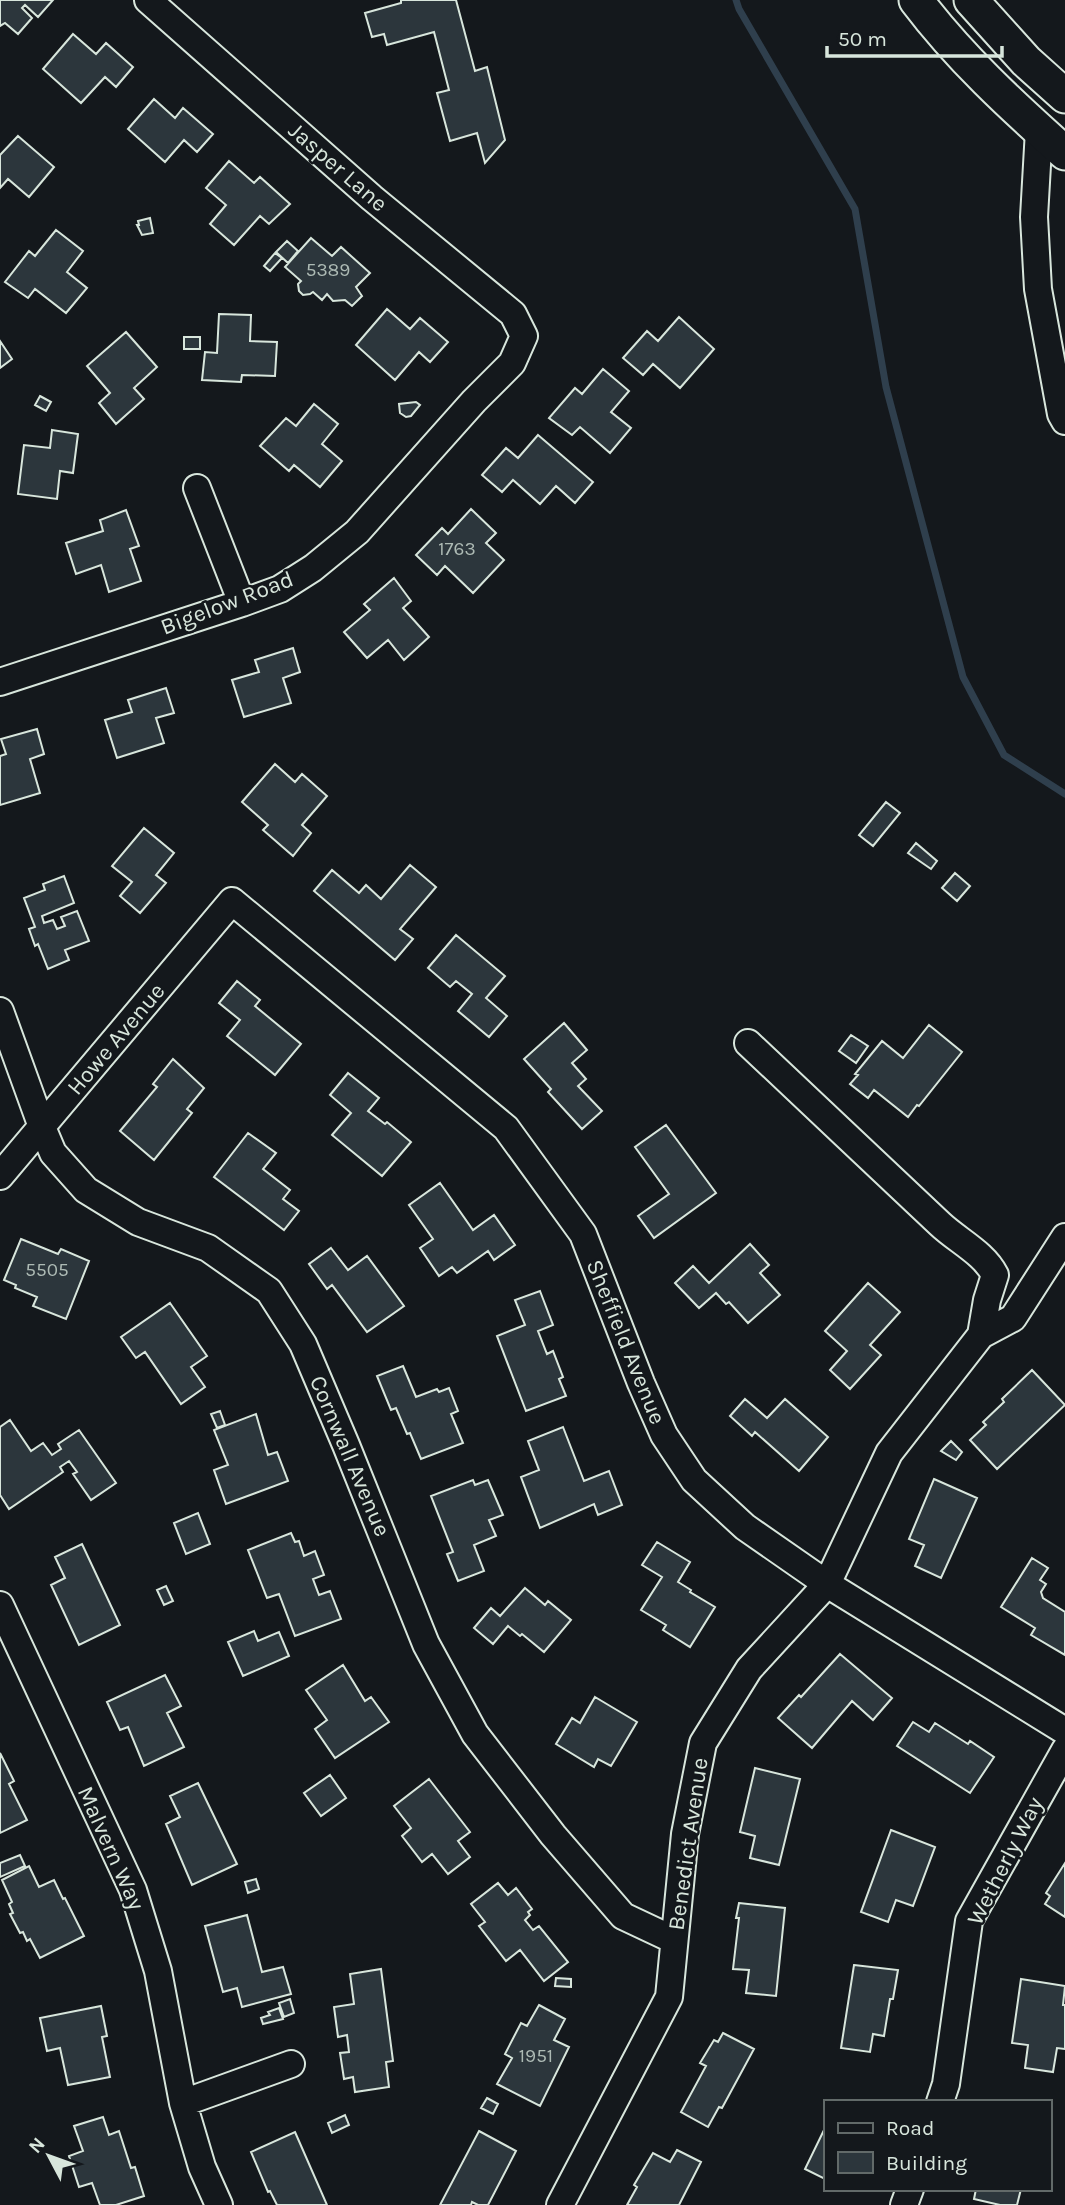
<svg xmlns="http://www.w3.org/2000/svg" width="1065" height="2205" font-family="Karla,sans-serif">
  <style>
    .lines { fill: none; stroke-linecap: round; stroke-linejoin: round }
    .stream { stroke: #2f3f4d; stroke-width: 7 }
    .building { fill: #2c363c; stroke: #d8e6dc; stroke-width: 2 }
    .minor-casing { stroke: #d8e6dc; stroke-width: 30 }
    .major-casing { stroke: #d8e6dc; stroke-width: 37 }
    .minor { stroke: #14181c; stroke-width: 26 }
    .major { stroke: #14181c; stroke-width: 33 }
    .labels { text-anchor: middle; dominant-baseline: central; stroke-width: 5; stroke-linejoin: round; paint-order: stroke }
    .number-label { font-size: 19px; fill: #adbab4 }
    .street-label { font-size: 23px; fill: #d8e6dc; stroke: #14181c }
  </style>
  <rect width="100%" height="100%" fill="#14181c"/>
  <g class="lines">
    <!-- stream -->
    <path class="stream" d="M736,0l3,9 116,200 31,178 77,290 41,78 61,39"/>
  </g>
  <!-- building -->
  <path class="building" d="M0,0h53l-15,17 -13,-12 -3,3 10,10 -14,16 -13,-11 -5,3z
    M401,0h55l19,71 12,-4 18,73 -20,23 -8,-30 -27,8 -13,-48 12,-3 -15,-58 -47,13 -3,-11 -12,3 -7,-24 36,-10z
    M73,34l23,20 10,-11 27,24 -17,20 -11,-10 -24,26 -38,-34z
    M154,99l21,19 8,-10 30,26 -16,18 -13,-12 -19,22 -37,-33z
    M18,136l36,31 -25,30 -21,-18 -8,9v-33z
    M229,161l25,22 6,-6 30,27 -21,20 -9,-8 -26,29 -24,-21 16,-19 -20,-17z
    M150,218l3,15 -11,2 -5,-10h2l-1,-4z
    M56,230l27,21 -16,21 20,16 -21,25 -31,-24 -7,9 -23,-16 24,-31 6,5z
    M311,238l21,18 9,-9 29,26 -14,14 6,9 -10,10 -7,-6 -12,1 -6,-7 -5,6 -9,-8 -3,2 -7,1 -4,-4 -1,-7 3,-3 -16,-14z
    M287,241l11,10 -10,12 -12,-11z
    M275,253l7,5 -12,13 -6,-5z
    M387,309l23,20 10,-11 28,24 -18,20 -11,-10 -24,28 -39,-35z
    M219,314l32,1 -1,26 27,1 -2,34 -33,-1 -1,7 -39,-2 3,-28 12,1z
    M679,317l35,32 -34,39 -27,-24 -10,11 -20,-17 24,-27 11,10z
    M126,332l31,35 -23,21 10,11 -28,25 -17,-21 11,-10 -23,-27z
    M184,337h16v12h-16z
    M0,341l12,18 -12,9z
    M603,369l26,22 -18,21 20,16 -21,25 -30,-26 -8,8 -23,-17 26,-30 7,6z
    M40,396l11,6 -5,9 -11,-6z
    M416,402l4,3 -9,11 -5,1 -6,-4 -1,-9z
    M314,404l24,20 -16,20 20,17 -22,26 -26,-22 -5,6 -29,-25 26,-28 10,8z
    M52,430l26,4 -5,39 -13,-2 -3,28 -39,-5 6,-49 26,3z
    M538,435l55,47 -18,21 -19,-17 -16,18 -27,-24 -11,12 -20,-17 24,-27 12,10z
    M471,509l25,24 -10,10 18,17 -31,33 -28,-27 -8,9 -21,-20 26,-27 6,6z
    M126,510l13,36 -9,3 11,32 -32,11 -8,-27 -25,9 -10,-31 37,-12 -3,-11z
    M394,578l17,23 -8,7 26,29 -25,23 -16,-20 -21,18 -23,-26 26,-22 -6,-6z
    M293,648l7,24 -17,6 8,25 -47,14 -12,-37 27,-8 -4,-12z
    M166,688l8,25 -18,5 8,25 -47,15 -12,-38 27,-8 -4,-12z
    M37,729l7,25 -14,5 10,34 -40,12v-49l6,-2 -5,-15z
    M275,764l20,18 7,-8 25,22 -25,29 9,8 -18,23 -30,-26 5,-5 -26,-23z
    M886,802l14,11 -27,33 -14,-11z
    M144,828l30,25 -18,22 10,8 -26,30 -20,-17 12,-14 -20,-16z
    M916,843l21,18 -6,8 -23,-16z
    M410,865l26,22 -36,42 13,10 -18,21 -81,-69 18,-21 27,23 7,-8 15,14z
    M955,873l15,13 -13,15 -15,-13z
    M64,876l10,27 -32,13 2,7 9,-3 4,9 8,-3 -4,-9 16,-6 12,30 -24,9 4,10 -21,9 -10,-25 -3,2 -6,-17 6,-2 -11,-29 21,-8 -2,-6z
    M456,935l49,41 -19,22 21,18 -18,21 -31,-26 14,-17 -16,-13 -6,6 -22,-19z
    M237,981l23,19 -5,6 46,38 -26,31 -48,-39 13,-16 -21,-17z
    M564,1023l23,27 -15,13 14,16 -8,7 24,25 -20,18 -34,-37 3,-3 -27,-30z
    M929,1025l33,27 -43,54 -2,-1 -9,12 -34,-27 -6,8 -18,-14 8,-9 -3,-1 27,-33 21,17z
    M851,1035l17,11 -12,17 -17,-12z
    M173,1059l31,29 -17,21 5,4 -38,47 -34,-29 37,-44 -4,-3z
    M348,1073l31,25 -11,13 17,13 2,-2 24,20 -29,34 -50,-41 19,-22 -21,-18z
    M666,1125l50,68 -62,45 -16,-22 31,-22 -34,-47z
    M248,1133l28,20 -13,16 27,21 -7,9 16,12 -15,19 -70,-53z
    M440,1183l33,47 21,-15 21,30 -21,15 -6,-9 -31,22 -5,-6 -13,9 -19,-28 13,-9 -24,-34z
    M21,1239l37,15 3,-5 28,12 -23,58 -33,-13 4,-9 -22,-9 1,-3 -12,-5z
    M750,1244l19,21 -9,8 20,22 -32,28 -19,-21 -3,2 -10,-11 -17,15 -24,-25 18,-17 16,17z
    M331,1248l17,22 19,-14 37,50 -37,26 -35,-47 -5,4 -18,-25z
    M868,1283l32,29 -30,33 11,10 -31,34 -20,-19 17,-19 -22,-20z
    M540,1291l13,34 -15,6 9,23 6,-3 10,26 -4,2 7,17 -40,15 -29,-75 28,-11 -10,-25z
    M170,1303l37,53 -16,11 14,20 -24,17 -36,-52 -9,6 -15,-21z
    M403,1366l13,31 21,-8 2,3 10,-4 9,23 -7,3 12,29 -42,16 -11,-26 -3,1 -11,-26 -5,2 -14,-34z
    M1032,1370l33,35 -68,64 -27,-29 16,-15 -3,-3 21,-20 -2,-3z
    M745,1399l22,19 18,-19 43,38 -29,34 -44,-39 -3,4 -22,-20z
    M220,1411l5,14 -8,3 -6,-14z
    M256,1414l12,41 9,-3 11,29 -62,23 -12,-34 14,-5 -14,-35z
    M10,1420l21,31 12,-8 9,12 9,-6 -3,-5 21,-14 37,53 -25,17 -18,-26 4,-2 -8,-11 -9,6 3,5 -54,37 -9,-14v-68z
    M563,1427l21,54 25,-10 13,34 -24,10 -4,-11 -54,24 -19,-51 18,-7 -11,-29z
    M951,1441l11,11 -6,8 -15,-9z
    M934,1479l43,19 -36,80 -26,-12 9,-21 -15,-6z
    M473,1480l2,5 13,-5 15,35 -14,5 7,16 -22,9 10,26 -26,10 -11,-27 6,-2 -22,-56z
    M198,1513l12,31 -24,10 -12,-31z
    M291,1533l4,9 4,-1 5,15 11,-5 9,24 -11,4 6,16 11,-4 11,28 -46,17 -16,-42 -12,4 -19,-48z
    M657,1542l33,20 -12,20 13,8 -1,2 25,15 -25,40 -27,-17 3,-5 -25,-15 21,-33 -20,-12z
    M82,1544l38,81 -41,20 -28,-60 14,-7 -10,-21z
    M1032,1558l16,10 -8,12 6,4 -5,8 2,6 22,14v43l-34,-20 4,-7 -34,-21z
    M166,1586l7,15 -9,4 -7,-15z
    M525,1588l20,17 3,-4 23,19 -27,32 -22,-18 -2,2 -12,-10 -15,18 -19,-16 17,-20 9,8z
    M254,1631l4,10 21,-9 10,24 -46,20 -15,-34z
    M840,1654l52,44 -19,22 -21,-19 -40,47 -34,-30 21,-23 2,2z
    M343,1665l22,36 6,-4 18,25 -54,36 -20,-29 12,-9 -21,-30z
    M165,1675l16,31 -14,7 17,34 -40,19 -16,-39 -8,3 -13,-28z
    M595,1697l42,25 -26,44 -13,-7 -4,8 -38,-23 16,-26 8,5z
    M913,1722l16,10 6,-9 33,21 2,-3 24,16 -24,36 -73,-47z
    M0,1753l14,28 -5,3 18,36 -27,13z
    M755,1768l45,11 -21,86 -29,-7 5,-22 -15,-4z
    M330,1775l16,23 -25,18 -17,-23z
    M429,1779l41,53 -12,9 12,16 -22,17 -16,-20 -10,8 -20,-26 9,-8 -17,-22z
    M198,1783l39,81 -45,21 -26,-61 14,-7 -10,-21z
    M891,1830l44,17 -22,59 -17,-6 -8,22 -27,-10z
    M20,1855l5,11 -25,11v-14z
    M1065,1863v54l-20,-13 5,-8 -4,-3z
    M29,1866l10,21 15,-7 9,19 2,-1 19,38 -44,22 -10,-19 -3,2 -4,-9 -3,1 -10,-19 3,-1 -4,-9 3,-2 -10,-22z
    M256,1879l3,10 -11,4 -3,-11z
    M498,1883l10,12 8,-7 16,21 -4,3 2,3 -5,5 8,10 6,-4 29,36 -24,19 -24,-31 -14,11 -27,-35 6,-4 -14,-18z
    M739,1903l46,5 -9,88 -30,-3 3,-23 -16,-1 6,-51h-3z
    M247,1915l15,57 21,-5 8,27 -49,13 -5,-19 -14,4 -18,-66z
    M854,1965l44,5 -5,29h-3l-6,37 -11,-2 -3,18 -29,-4z
    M381,1969l12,92 -7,1 3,25 -34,5 -2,-15 -9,2 -4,-26 9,-1 -2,-17 -9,2 -4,-30 20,-3 -4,-30z
    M556,1978l15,1v8l-16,-1z
    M1021,1979l44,7 -2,19h2v44l-8,-1 -4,24 -28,-4 3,-23 -16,-2z
    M290,1999l4,14 -10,4 -5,-14z
    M539,2005l26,14 -11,21 15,7 -29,59 -43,-22 15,-26 -7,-4 16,-31 6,3z
    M101,2006l6,30 -5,1 8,40 -42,8 -8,-37 -13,3 -7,-33z
    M279,2008l4,11 -20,5 -2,-6 9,-3 -2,-3z
    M723,2033l31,16 -32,59 -3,-1 -11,20 -27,-15 25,-46 -6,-3 14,-23 4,2z
    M487,2098l11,6 -5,10 -12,-6z
    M345,2115l4,10 -17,8 -4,-10z
    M103,2117l6,18 10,-4 12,37 4,-1 9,29 -28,9h-16l-8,-22 -13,4 -10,-31 14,-5 -9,-25z
    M825,2128v51l-20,-10z
    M479,2131l37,20 -28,54h-10l-6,-3 -1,3h-31z
    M295,2132l32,73h-50l-7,-14 -2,1 -17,-40z
    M677,2150l24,12 -22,43h-52l10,-18 -3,-2 19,-32 17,9z
    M976,2189h45l-4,16h-17l-26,-6z"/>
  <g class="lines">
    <!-- minor casing -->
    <g class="minor-casing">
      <path id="minor" d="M1039,130l-5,87 4,72 23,125 4,7
        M197,488l45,115
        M0,682l242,-79 38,-14 33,-21 44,-36 117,-131 38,-38 12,-27 -11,-22 -141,-116 -224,-198
        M0,1011l42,116 11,26 33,37 52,32 70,26 61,43 34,53 43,101 80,199 49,90 78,101 70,81 51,24
        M748,1043c64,60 128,121 192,181 18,17 44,29 55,51l-8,25 -6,35
        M0,1176l232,-275 274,227 77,106 58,149 23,52 30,45 51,47 82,57 238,147
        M0,1605l133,285 25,81 25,132 19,64 17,38
        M940,2102l6,-18 23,-163 96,-171
        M183,2103l108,-39
        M560,2205l109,-208 16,-163 18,-91 46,-74 78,-85 62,-131 92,-118 32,-17 52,-81
        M904,2205l6,-16"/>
    </g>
    <!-- major casing -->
    <g class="major-casing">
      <path id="major" d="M916,0c43,57 95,105 149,153
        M971,0l55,61 39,35"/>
    </g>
    <!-- minor -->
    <use href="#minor" class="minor"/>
    <!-- major -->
    <use href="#major" class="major"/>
  </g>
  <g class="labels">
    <!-- number labels -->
    <g class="number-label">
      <text x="328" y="270">5389</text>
      <text x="457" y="549">1763</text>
      <text x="47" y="1270">5505</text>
      <text x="536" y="2056">1951</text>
    </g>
    <!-- street labels -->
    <g class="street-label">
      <text transform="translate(338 167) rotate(41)">Jasper Lane</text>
      <text transform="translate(227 603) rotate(-21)">Bigelow Road</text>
      <text transform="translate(116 1039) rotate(-50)">Howe Avenue</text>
      <text transform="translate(626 1342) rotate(68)">Sheffield Avenue</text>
      <text transform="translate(350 1456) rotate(67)">Cornwall Avenue</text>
      <text transform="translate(688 1844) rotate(-82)">Benedict Avenue</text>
      <text transform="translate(111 1848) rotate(66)">Malvern Way</text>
      <text transform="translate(1005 1861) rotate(-63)">Wetherly Way</text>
    </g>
  </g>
  <!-- legend -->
  <rect x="824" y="2100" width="228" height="91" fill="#14181c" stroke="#626a69" stroke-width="2"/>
  <rect x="838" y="2123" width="35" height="10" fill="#14181c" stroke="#626a69" stroke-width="2"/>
  <text x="886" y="2135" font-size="21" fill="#d8e6dc">Road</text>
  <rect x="838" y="2152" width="35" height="21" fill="#2c363c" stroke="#626a69" stroke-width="2"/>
  <text x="886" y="2170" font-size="21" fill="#d8e6dc">Building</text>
  <!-- north arrow -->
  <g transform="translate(49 2156) rotate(311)" stroke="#14181c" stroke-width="5" paint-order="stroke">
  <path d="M0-5L12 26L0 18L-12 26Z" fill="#d8e6dc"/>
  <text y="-10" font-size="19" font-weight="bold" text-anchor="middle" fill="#d8e6dc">N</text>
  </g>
  <!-- scale -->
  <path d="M827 46v10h175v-10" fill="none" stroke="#d8e6dc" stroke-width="3.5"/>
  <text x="838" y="46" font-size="21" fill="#d8e6dc" stroke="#14181c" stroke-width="5" paint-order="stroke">50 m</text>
</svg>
